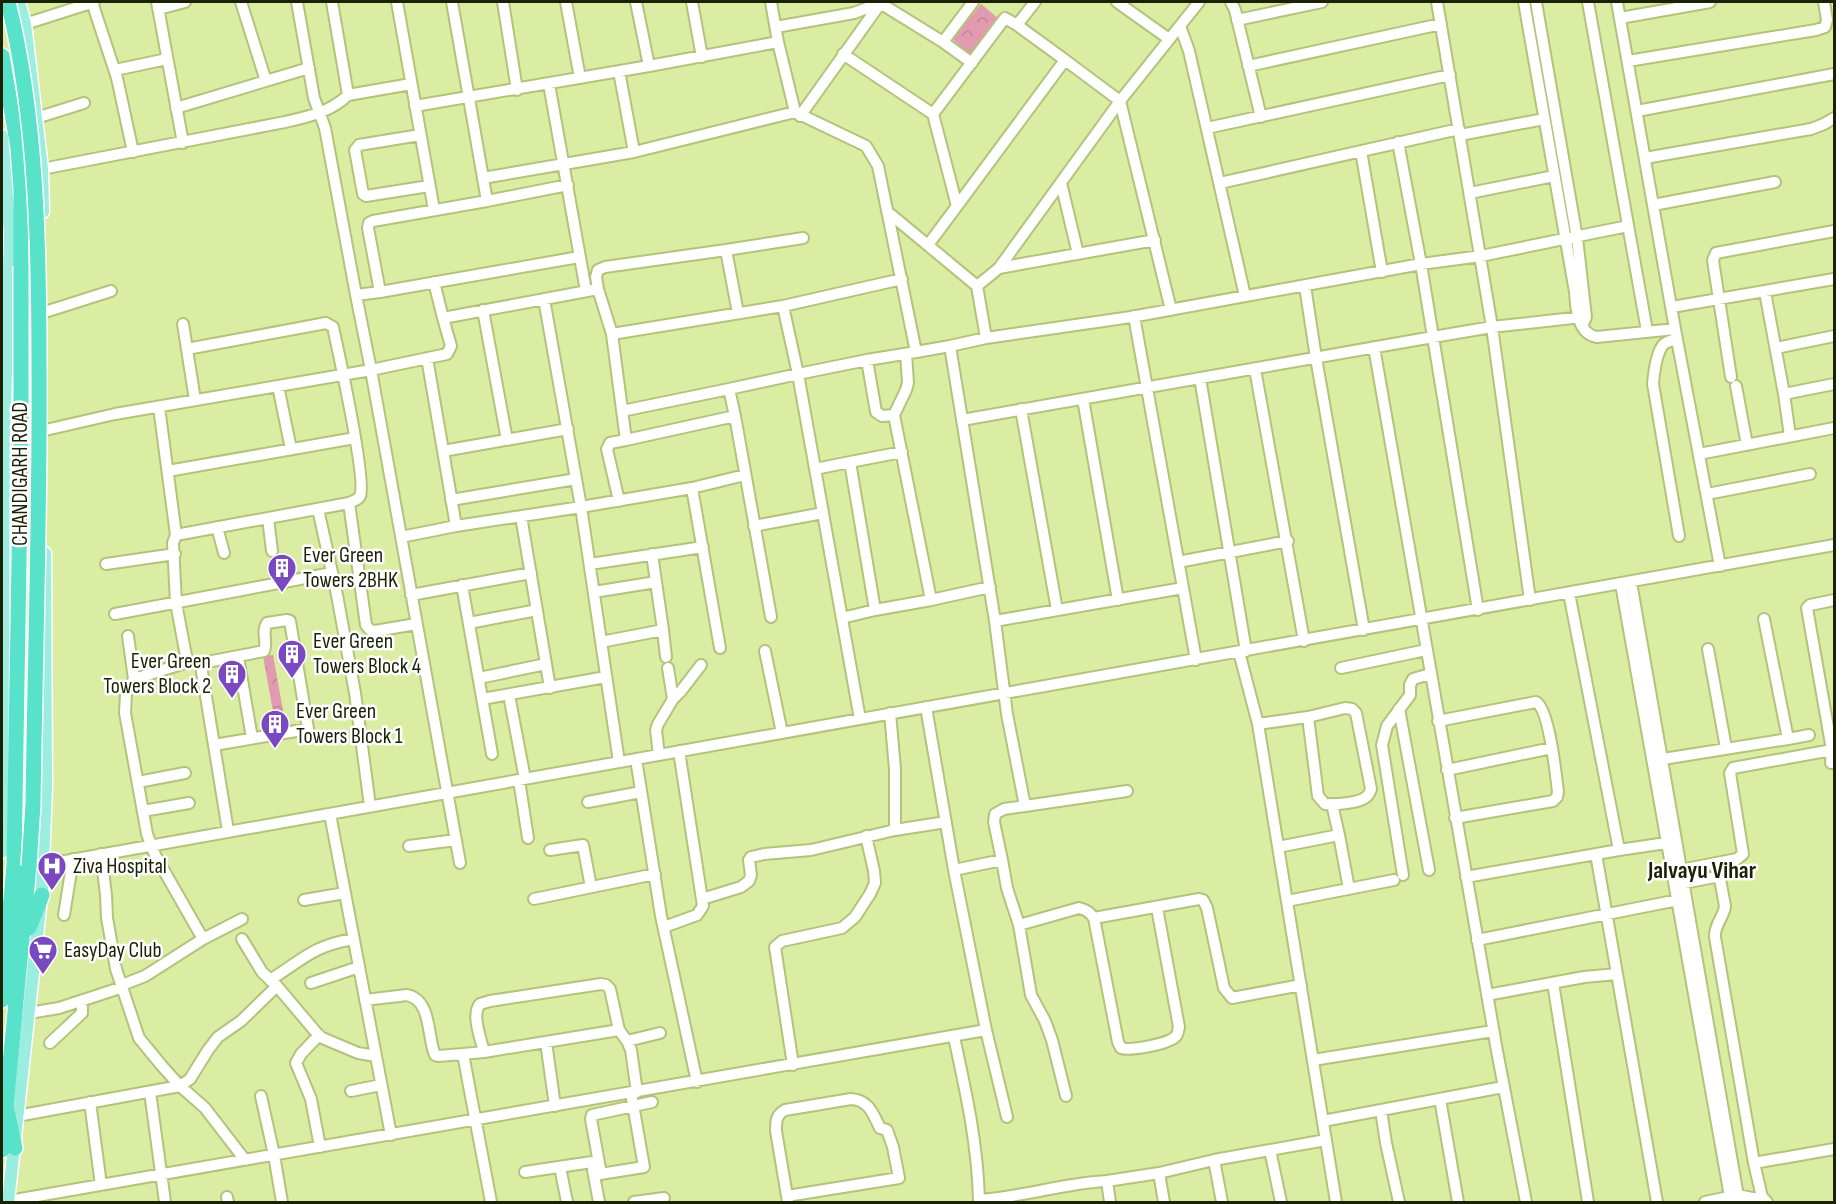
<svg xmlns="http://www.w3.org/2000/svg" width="1836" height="1204" font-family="'Sofia Sans Condensed',sans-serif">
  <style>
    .park { fill: url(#park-crowns) }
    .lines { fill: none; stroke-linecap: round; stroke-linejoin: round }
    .minor-casing { stroke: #b3c37c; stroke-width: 14 }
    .major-casing { stroke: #fff; stroke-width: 15 }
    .highway-casing { stroke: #fff; stroke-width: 18 }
    .minor { stroke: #fff; stroke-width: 10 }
    .major { stroke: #9beedf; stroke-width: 12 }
    .highway { stroke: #58e2c9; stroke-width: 15 }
    .highway-bridge-casing { stroke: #fff; stroke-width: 18; stroke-linecap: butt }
    .highway-bridge { stroke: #58e2c9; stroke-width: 15 }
    .labels { text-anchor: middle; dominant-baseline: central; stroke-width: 5; stroke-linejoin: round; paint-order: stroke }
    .street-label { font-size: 22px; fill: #1b2104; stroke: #fff }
    .poi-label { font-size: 22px; fill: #1b2104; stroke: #fff; text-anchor: start }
    .neighbourhood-label { font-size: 24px; font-weight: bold; fill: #1b2104; stroke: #fff }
  </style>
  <defs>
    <pattern id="park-crowns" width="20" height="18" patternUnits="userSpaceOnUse" patternTransform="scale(1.5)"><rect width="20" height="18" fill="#e19ab0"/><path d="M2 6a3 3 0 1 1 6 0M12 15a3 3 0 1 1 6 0" fill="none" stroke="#c08496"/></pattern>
  </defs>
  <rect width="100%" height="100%" fill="#dbeca3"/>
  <!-- park -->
  <path class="park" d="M981,4l18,15 -29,35 -18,-15z
    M273,655l13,72 -10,1 -13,-72z"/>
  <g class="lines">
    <!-- minor casing -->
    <g class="minor-casing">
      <path id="minor" d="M92,2l25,76 16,74
        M157,2l26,141
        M241,2l25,79
        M297,2l17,96 11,30 31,167
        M332,2l16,93 63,-11
        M397,2l37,208
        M452,2l31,176
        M503,2l14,88
        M566,2l14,76
        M636,2l13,64 129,-24
        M692,2l10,55
        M771,2l7,40 17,70 71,34 12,20 38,186 34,-6 45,275 12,93 18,92 -21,3 -9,5 -1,8 8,38 -48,10
        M1117,2l52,37
        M1231,2l4,8 26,107
        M1437,2l55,325 38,273
        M1524,2l51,290c1,15 2,42 22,45l78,-8 45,237
        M1536,2l41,236 9,79 -3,7
        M1588,2l59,329
        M1617,2l58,327
        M159,9l26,-7
        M1620,18l90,-16
        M1237,20l85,-18
        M25,24l69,-22
        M1180,26l9,25 56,245
        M776,27l78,-14 26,-10 63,39
        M843,54l90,60
        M1065,60l55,41 51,209
        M1628,61l188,-31 9,-3 2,-7 -3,-18
        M972,63l-29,-21 30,-40
        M1248,66l193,-42
        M115,70l52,-11
        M619,71l15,81
        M549,84l37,207
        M415,106l234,-40
        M176,108l133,-40
        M1637,111l197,-37
        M800,116l80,-112
        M36,118l48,-15
        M1207,128l243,-53
        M420,135l-61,10 -4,5 8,44 3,2 63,-10
        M1460,135l84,-16
        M1398,142l23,122 57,346
        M1361,151l21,121
        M1645,158l166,-29 13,-5 10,-6
        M42,169l243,-47c22,-5 46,-10 63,-27
        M1061,183l17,71
        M1220,183l239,-54
        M1470,193l84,-17
        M487,201l81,-16
        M1653,205l122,-23
        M957,206l108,-146 -48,-35
        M889,213l88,73 9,52 -36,8
        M928,245l29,-39 -24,-92 72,-96 12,7 18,-23
        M999,268l156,-28
        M902,279l-119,27 15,68 69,-14 49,-8
        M434,282l9,36
        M977,286l22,-18 121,-167 79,-99
        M1305,286l11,72 48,272
        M598,289l-2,-12 2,-7 7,-3 121,-17
        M380,292l199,-35
        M1765,292l19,102 50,-10
        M1672,307l162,-28
        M483,310l24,130
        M45,312l66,-21
        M738,313l-12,-63 77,-12
        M1134,316l62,344
        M183,324l12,76
        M612,334l14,106 109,-24 -6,-27 69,-15 62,345
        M986,338l145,-21 290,-53 60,-8 147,-30
        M1677,339c-4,1 -10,2 -14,6 -7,9 -9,27 -10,39l26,152
        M1374,347l123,704 29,151
        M1776,348l58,-12
        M427,358l29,168
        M1255,369l49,272
        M1731,377l-17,-110 -1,-7 3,-7 118,-22
        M1200,378l46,273
        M278,386l13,63
        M1736,386l11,59
        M1784,394l6,42
        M1083,399l35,201
        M159,407l17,128 173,-32c4,-2 9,-3 11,-7 7,-15 -22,-146 -27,-169l-7,-4 -139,26
        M1021,409l36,201
        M622,411l107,-22
        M894,415l12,-25 2,-7 -2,-29
        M735,416l36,201
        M962,420l471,-83 59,-10 90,-10
        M2,440l113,-26 256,-44 -15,-75 24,-3 -12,-64 1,-5 4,-2 114,-20 -4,-23 151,-26 161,-40
        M443,451l125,-22
        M1699,454l135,-26
        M850,462l52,-10
        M815,469l35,-7 25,148 56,-10 -37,-185 -12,1 -6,-4 -9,-52
        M168,471l187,-33
        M692,488l53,-13
        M1707,494l103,-20
        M451,500l125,-21
        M619,501l-12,-52 3,-6 16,-3
        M349,503l17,122 4,5 5,1 41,-7
        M318,509l19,86 18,98 15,113
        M521,516l29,172
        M268,518l4,33
        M754,526l69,-13
        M217,527l7,26
        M401,537l55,-11 125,-19 -37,-208
        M1178,562l110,-21
        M106,564l69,-10
        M590,564l113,-17
        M1631,582l108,620
        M1621,584l110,618
        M462,585l30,169
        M594,592l62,-10
        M1569,593l50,257 47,-7
        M411,595l120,-22
        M931,600l59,-13
        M115,614l217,-41
        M842,618l33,-8
        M995,621l188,-33
        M469,623l68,-13
        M663,630l3,27
        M128,636l6,43
        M601,642l62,-12 -11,-76
        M1708,649l18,99
        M765,651l17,82
        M1239,652l19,72 78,478
        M238,657l14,81
        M668,668l5,31
        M1341,668l85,-18
        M479,678l67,-14
        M509,695l16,84
        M482,699l124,-22
        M1399,709l30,161
        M890,713l5,56v61
        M1438,721l98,-19c13,7 20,73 22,90l-1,5 -4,4 -98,17
        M1258,724l50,-7 37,-9 7,1 4,4 15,76c-1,3 -2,6 -5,8 -6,6 -32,8 -41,7l-7,-8 -10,-79
        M1788,739l21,-4
        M214,745l-12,-73v-6l5,-4 57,-11c4,-9 -3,-19 3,-28l20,-3 3,1 18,108 -94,16 14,86
        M1832,750l-1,13h3
        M659,755l-3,-25 2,-6 15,-25 8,-8 20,-26
        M636,759l25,157 36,166
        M1657,760l131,-21 -24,-120
        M619,762l-38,-255 111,-19 28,160
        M1447,770l105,-22
        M519,780l9,58
        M138,782l47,-9
        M588,802l53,-10
        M1025,806l102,-15
        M143,811l46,-8
        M330,814l61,321
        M1339,835l10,54
        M409,846l47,-6
        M1278,847l61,-12 -7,-31
        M550,850l33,-5 8,42
        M101,854l5,41 1,23 9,51 23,69 23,28 18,20 25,22 40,52
        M1596,854l61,348
        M1002,860l5,28 12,37 12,70 14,26 7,19 14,56
        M460,863l-89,-493 76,-16 4,-8 -8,-28 155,-29 14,45 171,-28
        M1717,863l8,43c-1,11 -11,19 -10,31l39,226 8,34
        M43,865l1791,-320
        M1675,871l62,-12 6,-5 -13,-81 3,-5 99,-18 -25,-142 3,-3 24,-5
        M1403,875l-21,-130 5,-19 23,-31v-10l3,-6 17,-5
        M1466,877l153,-27
        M1679,884l41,-8
        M534,899l121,-25
        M702,899l39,-12 8,-6 2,-6 -2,-15 2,-3 13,-3 47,-4 84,-20 51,-8
        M304,900l41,-7
        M1287,901l107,-21
        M64,915l9,-56
        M1094,918l105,-19 4,1 4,8 17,80 8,10 69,-13
        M1019,925l60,-17c8,2 10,4 15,10l24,124 3,6c9,3 49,-4 55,-12 2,-2 2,-6 3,-9l-22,-119
        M664,927l33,-12 6,-9 -24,-155
        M203,939l39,-20
        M1477,940l201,-40
        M270,980c32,-20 44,-35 84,-41
        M311,983l48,-16
        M1553,983l35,219
        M122,985l23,-9 58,-37 -48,-84 -8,-21 -22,-121 1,-19 8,-15 51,-16 2,-2 -11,-58 -3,-60 3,-8
        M277,986l43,51 38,16 18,3
        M1487,995l97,-18 33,-3
        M365,1000l42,-5c25,5 20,42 28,60l3,1 25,-2
        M29,1013l30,-5 64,-21
        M986,1030l21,87
        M319,1035l-18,19 -5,9 15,36 9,48
        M954,1037c12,55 24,109 25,165
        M627,1041l33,-8
        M546,1042l9,64
        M50,1043l32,-30v-6l-2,-6
        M484,1052l135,-22
        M1313,1060l180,-29
        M793,1065l-18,-118 7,-6 60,-13 13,-11 15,-23 5,-11 -1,-12 -8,-35
        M351,1091l30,-6
        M150,1092l15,110
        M261,1096l13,59 8,47
        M1440,1099l18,103
        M90,1102l11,83
        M1381,1110l5,33 13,59
        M17,1116l163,-30 10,-7 18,-29 10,-13 23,-16 36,-35 -15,-14 -20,-33
        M1323,1121l180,-34
        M1270,1150l11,52
        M1754,1163l80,-14
        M560,1167l7,35
        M593,1170l6,32
        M525,1172l67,-10
        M601,1174l-10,-55 1,-4 60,-13
        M594,1175l50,-8 -13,-74
        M787,1196l112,-18 -6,-31 -6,-17 -7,-2c-7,-14 -11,-28 -29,-29l-66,11c-9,5 -9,11 -9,21l12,71
        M227,1197l1,5
        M979,1200c44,-3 85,-17 128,-19
        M9,1201l977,-171 -32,-160 -28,-163
        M491,1202l-28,-148 21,-2c-3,-13 -13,-37 -4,-48l10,-3 111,-17 5,1 4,4 9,41 8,11 4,9 6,42
        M634,1202l30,-4
        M1110,1202l-3,-21 52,-8
        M1164,1202l-5,-29 55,-13
        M1222,1202l-8,-42 112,-20
        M1705,1202l33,-7 14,3 10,-1 5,5"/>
    </g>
    <!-- major casing -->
    <g class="major-casing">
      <path id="major" d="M19,2l6,22 17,145 1,43
        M2,136l8,98 -6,206 -2,412
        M8,1202l34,-312 4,-104 -1,-233"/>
    </g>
    <!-- highway casing -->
    <g class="highway-casing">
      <path id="highway" d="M2,56l16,92 3,41v77
        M29,928l13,-33
        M2,1000l12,-135 7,-425
        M15,1148l-9,-42 23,-240
        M2,1150l3,-29"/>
    </g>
    <!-- minor -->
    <use href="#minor" class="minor"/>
    <!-- major -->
    <use href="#major" class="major"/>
    <!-- highway -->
    <use href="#highway" class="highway"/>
    <!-- highway-bridge casing -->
    <g class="highway-bridge-casing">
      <path id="highway-bridge" d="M8,2c29,116 31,246 31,366 1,145 -4,291 -6,436l-4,62
        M21,440v-174"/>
    </g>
    <!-- highway-bridge -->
    <use href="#highway-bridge" class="highway-bridge"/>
  </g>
  <!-- icons -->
  <defs>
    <g id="building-pin" transform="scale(1.5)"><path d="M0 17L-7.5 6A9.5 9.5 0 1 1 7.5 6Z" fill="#7a49c1" stroke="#fff"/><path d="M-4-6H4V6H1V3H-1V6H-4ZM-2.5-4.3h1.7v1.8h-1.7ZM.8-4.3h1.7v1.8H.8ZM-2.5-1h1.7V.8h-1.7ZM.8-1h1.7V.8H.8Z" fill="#fff"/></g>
    <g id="hospital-pin" transform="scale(1.5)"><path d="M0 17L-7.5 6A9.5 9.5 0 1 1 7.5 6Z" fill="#7a49c1" stroke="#fff"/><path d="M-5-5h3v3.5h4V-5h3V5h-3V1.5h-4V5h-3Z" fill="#fff"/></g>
    <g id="supermarket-pin" transform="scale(1.5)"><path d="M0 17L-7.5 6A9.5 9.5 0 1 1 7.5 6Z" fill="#7a49c1" stroke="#fff"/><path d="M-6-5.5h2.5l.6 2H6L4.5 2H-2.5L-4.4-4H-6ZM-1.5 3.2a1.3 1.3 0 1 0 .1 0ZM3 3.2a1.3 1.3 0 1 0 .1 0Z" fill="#fff"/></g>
  </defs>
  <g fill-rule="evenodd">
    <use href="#building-pin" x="282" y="568"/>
    <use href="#building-pin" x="292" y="654"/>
    <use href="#building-pin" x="232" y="674"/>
    <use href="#building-pin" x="275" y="724"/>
    <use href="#hospital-pin" x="52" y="866"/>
    <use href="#supermarket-pin" x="43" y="950"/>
  </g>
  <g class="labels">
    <!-- street labels -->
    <g class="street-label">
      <text transform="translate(20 474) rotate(-90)">CHANDIGARH ROAD</text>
    </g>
    <!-- poi labels -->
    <g class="poi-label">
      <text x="303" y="555">Ever Green<tspan x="303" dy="25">Towers 2BHK</tspan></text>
      <text x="313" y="641">Ever Green<tspan x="313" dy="25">Towers Block 4</tspan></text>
      <text x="211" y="661" text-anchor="end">Ever Green<tspan x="211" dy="25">Towers Block 2</tspan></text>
      <text x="296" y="711">Ever Green<tspan x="296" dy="25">Towers Block 1</tspan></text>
      <text x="73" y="866">Ziva Hospital</text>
      <text x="64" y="950">EasyDay Club</text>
    </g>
    <!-- neighbourhood labels -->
    <g class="neighbourhood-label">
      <text x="1702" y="870">Jalvayu Vihar</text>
    </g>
  </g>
  <!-- border -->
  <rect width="1836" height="1204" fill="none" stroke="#1b2104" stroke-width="6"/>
</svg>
